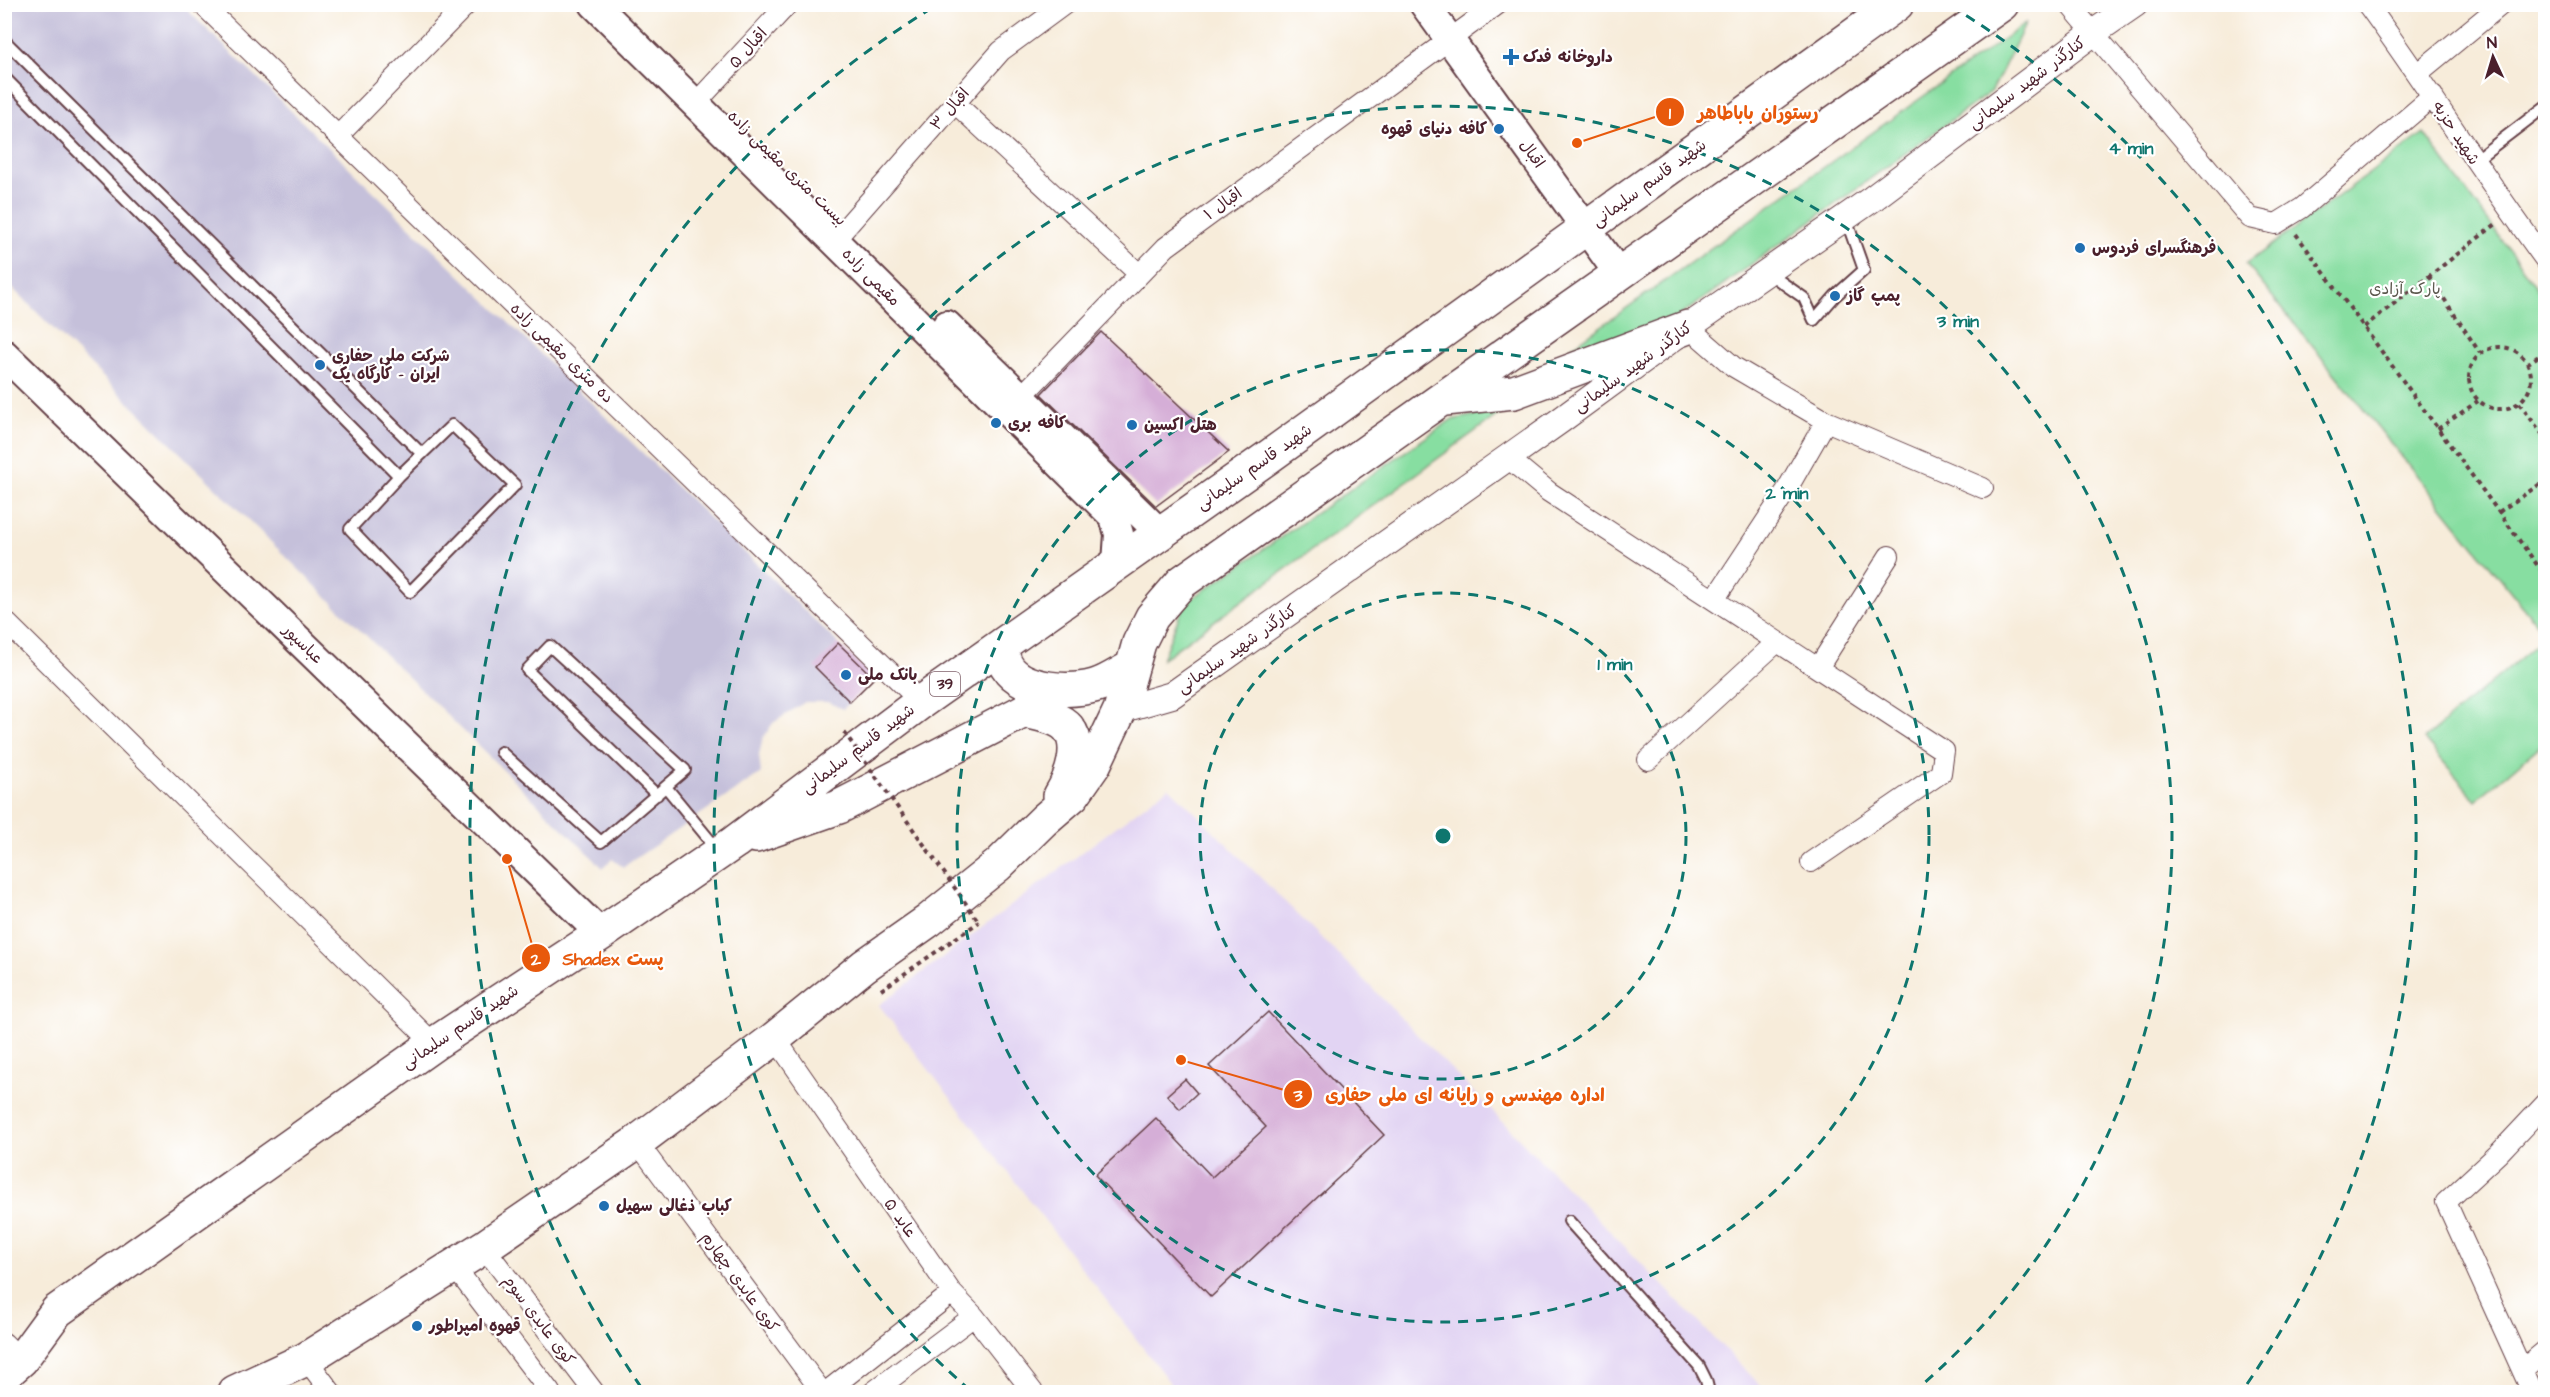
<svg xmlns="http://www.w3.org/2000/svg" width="2550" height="1397" font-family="'Architects Daughter','Playpen Sans Arabic',sans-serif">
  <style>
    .built { fill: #e2d4f3 }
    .industrial { fill: #c5c0da }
    .green { fill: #87dea1; stroke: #687e66; stroke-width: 1.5 }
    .building { fill: #d5aed7 }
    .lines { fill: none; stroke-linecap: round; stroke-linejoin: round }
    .service-casing { stroke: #643e45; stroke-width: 14 }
    .minor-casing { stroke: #643e45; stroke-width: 22 }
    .tertiary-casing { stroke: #643e45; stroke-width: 28 }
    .secondary-casing { stroke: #643e45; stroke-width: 32 }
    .trunk-casing { stroke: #643e45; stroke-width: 36 }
    .path { stroke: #643e45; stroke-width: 4; stroke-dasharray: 4.5 4.5; stroke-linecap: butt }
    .service { stroke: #fff; stroke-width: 10 }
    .minor { stroke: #fff; stroke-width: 20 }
    .tertiary { stroke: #fff; stroke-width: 26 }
    .secondary { stroke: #fff; stroke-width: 28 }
    .trunk { stroke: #fff; stroke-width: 33 }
    .path-bridge { stroke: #643e45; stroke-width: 4; stroke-dasharray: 4.5 4.5; stroke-linecap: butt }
    .ring { fill: none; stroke: #0f766e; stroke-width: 3; stroke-dasharray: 10 8 }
    .poi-dot { fill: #1f6fb2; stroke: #fff; stroke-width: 2 }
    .labels { text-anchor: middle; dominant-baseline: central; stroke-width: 4.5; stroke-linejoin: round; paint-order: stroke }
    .shield { fill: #fff; stroke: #80626b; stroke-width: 1.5 }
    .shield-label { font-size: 15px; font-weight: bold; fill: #4a1f2b }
    .street-label { font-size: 16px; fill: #4a1f2b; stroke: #fff }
    .poi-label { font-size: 16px; font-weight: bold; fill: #4a1f2b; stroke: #fff; text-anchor: start }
    .park-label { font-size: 16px; fill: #5c584e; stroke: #fff }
    .centre { fill: #0f766e; stroke: #fff; stroke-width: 3 }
    .ring-label { font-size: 18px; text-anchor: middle; font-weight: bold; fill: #0f766e; stroke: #fff; stroke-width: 4.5; stroke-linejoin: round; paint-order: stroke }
    .leader { fill: none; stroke: #e8590c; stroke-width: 2 }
    .callout-dot { fill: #e8590c; stroke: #fff; stroke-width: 2 }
    .mark-label { font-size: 18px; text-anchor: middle; font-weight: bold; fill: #fff }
    .callout-label { font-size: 18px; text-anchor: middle; font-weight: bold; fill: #e8590c; stroke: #fff; stroke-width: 4.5; stroke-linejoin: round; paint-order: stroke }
  </style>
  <rect width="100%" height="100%" fill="#fff"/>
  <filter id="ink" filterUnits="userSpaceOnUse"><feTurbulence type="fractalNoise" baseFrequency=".0167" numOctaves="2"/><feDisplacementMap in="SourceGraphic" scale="12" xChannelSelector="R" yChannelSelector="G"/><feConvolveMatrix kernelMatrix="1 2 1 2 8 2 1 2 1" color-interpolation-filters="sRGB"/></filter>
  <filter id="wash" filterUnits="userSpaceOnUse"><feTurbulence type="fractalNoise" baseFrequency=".008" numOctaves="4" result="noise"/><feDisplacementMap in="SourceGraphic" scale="24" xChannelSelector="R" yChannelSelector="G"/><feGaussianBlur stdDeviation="1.35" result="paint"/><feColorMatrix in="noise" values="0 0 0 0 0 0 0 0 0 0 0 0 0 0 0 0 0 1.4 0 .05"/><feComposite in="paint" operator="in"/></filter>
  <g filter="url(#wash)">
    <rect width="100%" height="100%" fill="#f7ecda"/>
    <!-- built -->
    <path class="built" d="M1169,787l195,193 403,412h-590l-298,-387z"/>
    <!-- industrial -->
    <path class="industrial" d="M4,5h178l656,638 -23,24 35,35 -7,7 -15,-7h-23l-32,21 -10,15 -4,17 2,18 -138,94 -11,-8 -9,9 -598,-587z"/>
    <!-- green -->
    <path class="green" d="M2026,23l-34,68 -339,244 -102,27z
      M2424,133l121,166v335l-299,-370z
      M1506,409l-344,250 22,-55 267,-184z
      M2536,645l9,12v85l-69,58 -52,-61z"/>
    <g id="blocks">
      <!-- building -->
      <path class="building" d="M1101,332l128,120 -73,54 -115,-112z
        M838,643l36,35 -24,24 -35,-35z
        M1268,1012l116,123 -173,162 -116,-122 61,-57 56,59 54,-50 -57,-61z
        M1185,1079l12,14 -17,16 -13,-14z"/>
    </g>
  </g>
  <g filter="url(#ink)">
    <use href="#blocks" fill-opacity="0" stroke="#643e45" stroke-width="1.5"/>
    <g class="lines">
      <!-- service casing -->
      <g class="service-casing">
        <path id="service" d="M4,40l418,414
          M4,77l395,399
          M2474,161l72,-55
          M1767,272l37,26 10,22 21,-24 29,-26 -18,-51
          M452,425l63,60 -105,107 -60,-63 49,-53z
          M501,752l100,90 84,-72 -135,-124 -23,24 130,125
          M666,787l51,62
          M1569,1221l130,145 7,14 3,12"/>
      </g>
      <!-- minor casing -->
      <g class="minor-casing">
        <path id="minor" d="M202,4l719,698
          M2069,4l181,214 26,6 26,-16 131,-112
          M2367,4c62,85 117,173 179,257
          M2418,73l84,-69
          M955,103l184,171
          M695,104l93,-100
          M338,136l129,-132
          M834,241l167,-190 64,-47
          M1688,327l46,40 92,54 157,67
          M1014,404l152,-157 332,-243
          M1508,458l41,34 395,259 -3,22 -130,89
          M1714,600l72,-109 40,-70
          M4,620l430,424
          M1818,668l71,-112
          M1648,760l129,-118
          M775,1038l177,255 22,23 59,76
          M637,1142l185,250
          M484,1247l110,145
          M453,1265l97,127
          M4,1343l17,17
          M306,1359l25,33
          M2522,1370l24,-20
          M826,1392l126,-99
          M873,1392l101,-76
          M2532,1392l-86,-190 52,-48 48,-51"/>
      </g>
      <!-- tertiary casing -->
      <g class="tertiary-casing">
        <path id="tertiary" d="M1120,710l52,-15 389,-275 127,-93 184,-128 221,-166 42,-29"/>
      </g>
      <!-- secondary casing -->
      <g class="secondary-casing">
        <path id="secondary" d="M594,4l520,513 5,17 -2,29
          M1424,4l195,270
          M947,325l213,208
          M4,354l597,580"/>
      </g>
      <!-- trunk casing -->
      <g class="trunk-casing">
        <path id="trunk" d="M1445,399l69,-7 174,-65
          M1003,644c-7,44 60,51 91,42 13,-3 26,-13 38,-19
          M756,836l83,-29 185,-96c13,3 35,6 44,17 15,18 3,50 -8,68
          M4,1375l17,-15 36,-49 377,-267 167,-110 134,-92 186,-140 346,-244 630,-454
          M235,1392l71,-33 178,-112 153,-105 138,-104 89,-72 64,-45 70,-56 46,-45 29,-25 21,-30 26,-55 19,-67 13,-26 30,-35 820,-578"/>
      </g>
      <!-- path -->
      <path class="path" d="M2296,234l250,343
        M2429,276l51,77
        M2364,327l132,-103
        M2469 378a31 31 0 1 1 62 0a31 31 0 1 1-62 0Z
        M2527,364l19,-13
        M2519,403l27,36
        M2438,429l40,-28
        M2499,512l47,-32
        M881,990l98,-68"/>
      <!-- service -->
      <use href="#service" class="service"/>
      <!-- minor -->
      <use href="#minor" class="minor"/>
      <!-- tertiary -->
      <use href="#tertiary" class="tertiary"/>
      <!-- secondary -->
      <use href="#secondary" class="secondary"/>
      <!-- trunk -->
      <use href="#trunk" class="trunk"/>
      <!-- path-bridge -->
      <path class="path-bridge" d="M844,732l135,190"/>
    </g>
  </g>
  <!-- distance rings -->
  <g class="ring">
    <circle cx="1443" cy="836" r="243"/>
    <circle cx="1443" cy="836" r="486"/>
    <path d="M970 1390A729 729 0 1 1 1916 1390"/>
    <path d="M641 1387A973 973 0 0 1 935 6M1951 6A973 973 0 0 1 2245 1387"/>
  </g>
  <!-- markers -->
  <g class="poi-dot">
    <path d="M1508 48h6v6h6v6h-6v6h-6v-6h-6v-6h6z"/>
    <circle cx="1499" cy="129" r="6"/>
    <circle cx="2080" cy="248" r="6"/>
    <circle cx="1835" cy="296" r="6"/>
    <circle cx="320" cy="365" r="6"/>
    <circle cx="996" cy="423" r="6"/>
    <circle cx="1132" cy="425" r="6"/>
    <circle cx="846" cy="675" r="6"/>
    <circle cx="604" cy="1206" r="6"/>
    <circle cx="417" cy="1326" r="6"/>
  </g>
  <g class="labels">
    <!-- shield labels -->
    <rect class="shield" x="930" y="672" width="30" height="24" rx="4.5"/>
    <g class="shield-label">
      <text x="945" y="684">39</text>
    </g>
    <!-- street labels -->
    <g class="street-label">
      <text transform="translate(748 48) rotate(-48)">اقبال ۵</text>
      <text transform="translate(2027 83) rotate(-37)">کنارگذر شهید سلیمانی</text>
      <text transform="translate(950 109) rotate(-49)">اقبال ۳</text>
      <text transform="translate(2456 133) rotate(57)">شهید حزبه</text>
      <text transform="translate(1532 154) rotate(54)">اقبال</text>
      <text transform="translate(787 168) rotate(44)">بیست متری مقیمی زاده</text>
      <text transform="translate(1649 183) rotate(-36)">شهید قاسم سلیمانی</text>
      <text transform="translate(1223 204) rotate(-36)">اقبال ۱</text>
      <text transform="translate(871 277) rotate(45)">مقیمی زاده</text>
      <text transform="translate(562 353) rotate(44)">ده متری مقیمی زاده</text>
      <text transform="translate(1633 367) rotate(-36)">کنارگذر شهید سلیمانی</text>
      <text transform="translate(1254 467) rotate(-35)">شهید قاسم سلیمانی</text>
      <text transform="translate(303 644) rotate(44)">عباسپور</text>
      <text transform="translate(1237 649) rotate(-35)">کنارگذر شهید سلیمانی</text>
      <text transform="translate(858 749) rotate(-37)">شهید قاسم سلیمانی</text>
      <text transform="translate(460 1027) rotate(-34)">شهید قاسم سلیمانی</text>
      <text transform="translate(900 1218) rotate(55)">عابد ۵</text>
      <text transform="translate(740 1282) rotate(54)">کوی عابدی چهارم</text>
      <text transform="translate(539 1320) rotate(53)">کوی عابدی سوم</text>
    </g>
    <!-- poi labels -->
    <g class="poi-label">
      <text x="1523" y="57">داروخانه فدک</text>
      <text x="1487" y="129" text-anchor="end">کافه دنیای قهوه</text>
      <text x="2092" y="248">فرهنگسرای فردوس</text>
      <text x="1847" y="296">پمپ گاز</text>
      <text x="332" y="356">شرکت ملی حفاری<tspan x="332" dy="18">ایران - کارگاه یک</tspan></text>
      <text x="1008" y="423">کافه بری</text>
      <text x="1144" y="425">هتل اکسین</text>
      <text x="858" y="675">بانک ملی</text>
      <text x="616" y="1206">کباب ذغالی سهیل</text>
      <text x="429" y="1326">قهوه امپراطور</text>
    </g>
    <!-- park labels -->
    <g class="park-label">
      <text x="2405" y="289">پارک آزادی</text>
    </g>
  </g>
  <circle cx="1443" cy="836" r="9" class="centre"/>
  <g class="ring-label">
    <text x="2131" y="154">4 min</text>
    <text x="1958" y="327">3 min</text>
    <text x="1787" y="499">2 min</text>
    <text x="1615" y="670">1 min</text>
  </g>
  <!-- callouts -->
  <path class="leader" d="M1577 143L1670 112M507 859L536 958M1181 1060L1298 1094"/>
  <g class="callout-dot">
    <circle cx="1577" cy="143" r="6"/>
    <circle cx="507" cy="859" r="6"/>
    <circle cx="1181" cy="1060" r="6"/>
    <circle cx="1670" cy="112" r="15"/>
    <circle cx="536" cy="958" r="15"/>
    <circle cx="1298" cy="1094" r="15"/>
  </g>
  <g class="mark-label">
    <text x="1670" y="119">1</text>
    <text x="536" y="965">2</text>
    <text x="1298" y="1101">3</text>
  </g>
  <g class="callout-label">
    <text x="1758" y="119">رستوران باباطاهر</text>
    <text x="613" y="965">Shadex پست</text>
    <text x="1465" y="1101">اداره مهندسی و رایانه ای ملی حفاری</text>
  </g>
  <!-- margin -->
  <rect width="2550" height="1397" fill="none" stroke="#fff" stroke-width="24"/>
  <!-- north arrow -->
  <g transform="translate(2493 57) rotate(356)" stroke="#ffffff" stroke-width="4.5" paint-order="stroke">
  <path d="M0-4.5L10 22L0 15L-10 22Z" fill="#4a1f2b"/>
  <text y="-9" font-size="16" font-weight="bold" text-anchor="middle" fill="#4a1f2b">N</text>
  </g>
</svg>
